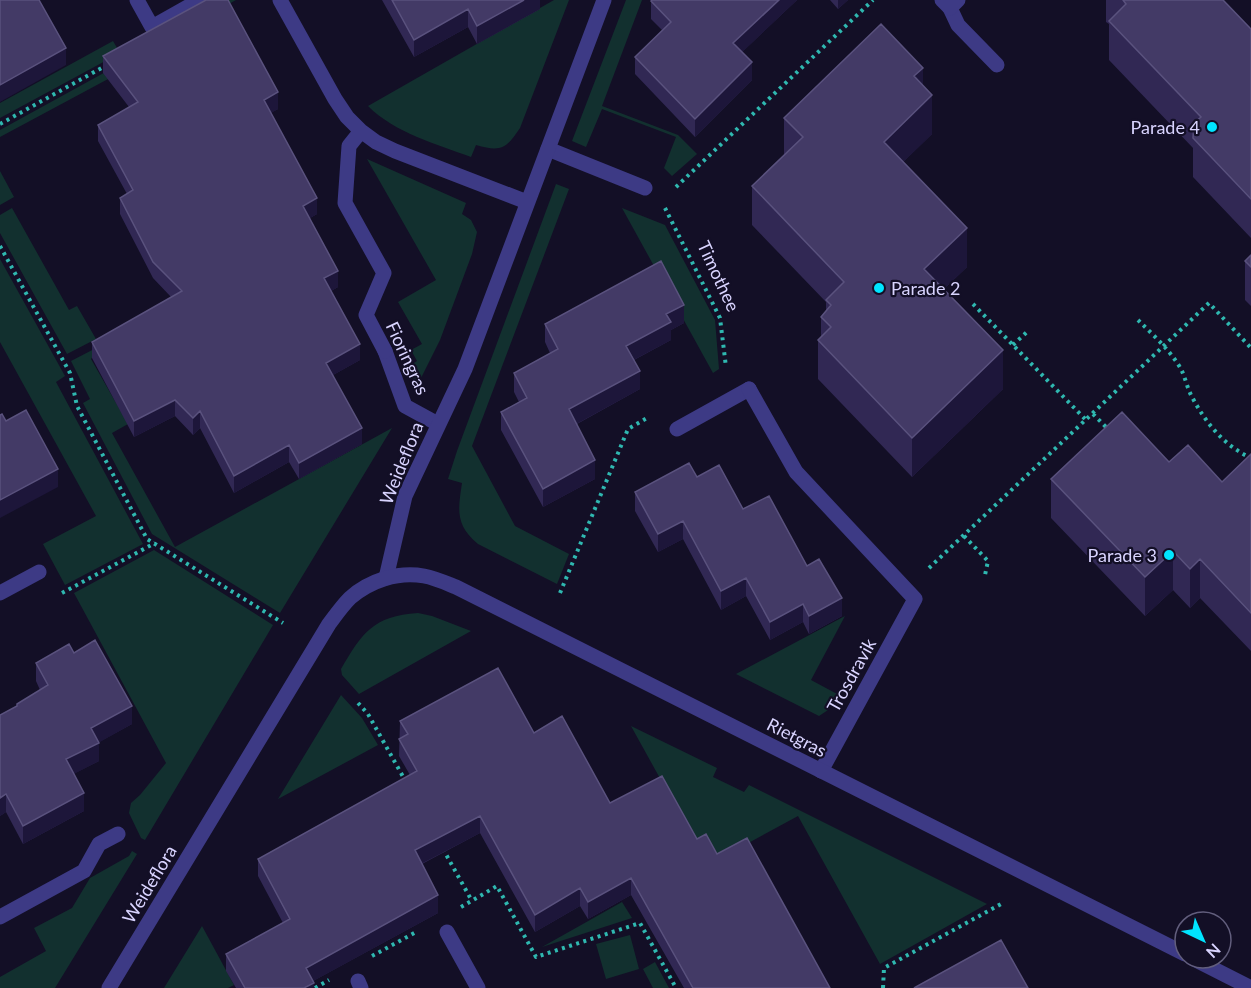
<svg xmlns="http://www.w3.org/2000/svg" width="1251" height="988" font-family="Lato,sans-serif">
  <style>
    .green { fill: #12302f }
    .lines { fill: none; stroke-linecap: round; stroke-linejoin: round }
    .path { stroke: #2fb8b0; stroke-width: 4; stroke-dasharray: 3 4.5; stroke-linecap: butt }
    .service { stroke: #3d3a85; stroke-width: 15 }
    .minor { stroke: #3d3a85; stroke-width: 15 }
    .tertiary { stroke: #3d3a85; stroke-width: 15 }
    .wall { fill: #312854 }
    .shaded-wall { fill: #1d163a }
    .building { fill: #433a66; stroke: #5a527e; stroke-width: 1.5 }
    .poi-dot { fill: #00e5ff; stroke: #130f26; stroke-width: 2 }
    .labels { text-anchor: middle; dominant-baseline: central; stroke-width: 4.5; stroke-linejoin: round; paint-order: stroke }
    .poi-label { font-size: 18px; fill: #d9d4ff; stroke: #130f26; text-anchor: end }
    .street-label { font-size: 18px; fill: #d9d4ff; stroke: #130f26 }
  </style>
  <rect width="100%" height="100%" fill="#130f26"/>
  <!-- green -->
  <path class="green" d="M213,0h23l-75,41 3,8 -164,88v-7l151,-83z
    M554,0h15l-49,128c-14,21 -19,24 -44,17l-5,12c-35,-13 -76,-24 -103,-51z
    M626,0h16l-40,106 76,29 19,19 -25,22 -8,-8 12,-31 -74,-28 -16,38 -14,-6z
    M113,41l7,12 -120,65v-15z
    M367,159l99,44 -4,11 9,6 6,12 -5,22 -32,86 -23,46 -11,-18 11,-7 -6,-11 11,-6 -24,-42 38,-22z
    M0,171l14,26 -14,8z
    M556,184l13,5 -97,257 43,80 54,28 -12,30 -79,-40c-23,-19 -20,-34 -16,-61l-14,-4 9,-28z
    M12,208l57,102 8,-4 19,33 -29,15 -67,-121v-18z
    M622,208l43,17 50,95 4,49 -6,4z
    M0,259l65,117 -9,6 87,162 -78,41 -22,-41 53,-28 -96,-174z
    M100,346l-9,13 37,65 -16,9 63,114 217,-119 -112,185 -128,-79 -69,-131 7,-4 -19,-38z
    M154,550l119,75 -128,215 -4,-2 -12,-25 2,-10 9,-8 26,-32 -92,-170z
    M418,613l14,3 39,15 -112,63 -17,-19 -1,-6c21,-36 32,-53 77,-56z
    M845,616l-34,64 28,15 -11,15 -9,6 -83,-42z
    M341,695l21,23 16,27 -100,54z
    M631,726l86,42 -4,9 31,15 5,-7 238,119 -107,60 -82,-148 -90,49z
    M132,851l5,3 -82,134h-55v-11l46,-26 -12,-23 38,-20 18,-30 39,-22z
    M622,902l10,16 -90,29z
    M202,926l32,59 -6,3h-64z
    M630,935l9,34 -33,10 -10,-35z
    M655,962l14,26h-16l-10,-19z"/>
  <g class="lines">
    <!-- path -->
    <path class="path" d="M0,124l107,-59
      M676,187l197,-187
      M665,208l55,110 6,49
      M0,246l70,127 7,33 70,133 136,84
      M973,304l113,116
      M1138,320c15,15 32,30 43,49 4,8 6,18 10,26 14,27 32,50 60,63
      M1013,345l15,-14
      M1093,414l16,16
      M964,536l24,25 -3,14
      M929,568l280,-265 42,45
      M62,593l93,-50
      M560,593l68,-164 19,-11
      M358,703l10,11 38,68
      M443,849l29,52
      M461,907l36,-21 39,71 104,-34 36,65
      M372,956l46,-25
      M315,988l14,-8
      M883,988l1,-20 117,-64"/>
    <!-- service -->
    <path class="service" d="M137,0l15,27 48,-27
      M950,8l8,17 39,40
      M548,149l97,39
      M385,351l20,55 33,18
      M677,429l72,-40
      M447,932l31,56"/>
    <!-- minor -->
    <path class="minor" d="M280,0l55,99 12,18 14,14 15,11 19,9 132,51
      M942,0l8,8 8,-8
      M361,131l-12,15 -4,57 39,70 -18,42 19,36
      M749,389l47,83 119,127 -94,172
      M386,578l19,-82 60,-127 139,-369
      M0,593l39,-21
      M0,917l84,-46 15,-27 19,-10
      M358,981l3,7"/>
    <!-- tertiary -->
    <path class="tertiary" d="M1192,958l59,30
      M109,988l220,-364c6,-8 13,-18 21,-26 19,-17 48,-27 74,-22 11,2 22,7 32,11l729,367"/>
  </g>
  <!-- wall -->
  <path class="wall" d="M382,0h158v9l-63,35 -9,-17 -54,30z
    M652,0h145l-55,52 10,28 -57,57 -60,-63v-17l27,-27 -11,-11v-18z
    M830,0h18l-10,9z
    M1106,0h117l28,29v209l-58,-61v-29l-84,-88v-36l-3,-2z
    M103,56l175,53 -8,4 47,101 -7,4 28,69 -7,4 29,69 -27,15 29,69 -63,35 -10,-17 -55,31 -34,-65 -7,7 -18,-19 -41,21 -42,-79v-16l79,-45 -18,-19 -33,-64v-16l7,-4 -29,-53v-16l31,-18 -26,-34z
    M923,85l9,49 -29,28 64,105 -23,22 59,100 -91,88 -94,-98v-39l3,-3v-20l5,-6v-9l-74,-77v-39l32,-31v-37z
    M1251,255v51l-6,-6v-39z
    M684,323l-13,7v10l-37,20 6,29 -63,35 18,55 -52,28 -42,-77v-18l18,-10 -5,-10v-19l36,-20 -5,-11v-18z
    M1251,454v197l-51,-53 -10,10 -17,-18 -28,26 -94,-98v-39l118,-17 53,20z
    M697,477l46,32 64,57 35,50 -33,18 -6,-12 -33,18 -24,-44 -25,14 -38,-71 -25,13 -23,-41v-19z
    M74,653l58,71 -33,18v19l-26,13 11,37 -61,33 -17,-32 -6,4 17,-112 23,-14 -4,-9v-18z
    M400,721l134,12 76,70 87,36 20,15 113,134h-146l-53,-93 -43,24 -8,-13 -45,26 -55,-99 -58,31 16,49 -125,68 1,7h-78l-10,-17v-17l57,-31 -25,-47v-17l152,-84 -11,-19z"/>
  <!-- shaded-wall -->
  <path class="shaded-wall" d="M524,0h16v9l-63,35v-18z
    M779,0h18l-64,61v-18z
    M838,0h10l-10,9z
    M468,9v18l-54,30v-17z
    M66,48v17l-66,37v-17z
    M752,62v18l-57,57v-18z
    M923,68v35l9,-8v39l-48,47v-39l30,-66z
    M278,92v17l-14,8v-17z
    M317,198v16l-14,8v-16z
    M967,228v39l-43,41v-39z
    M338,271v16l-14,8v-17z
    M684,305v18l-13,7v10l-45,24v-18l40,-32z
    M360,344v16l-34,19v-16z
    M1003,350v39l-91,88v-39z
    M640,371v18l-71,39v-19z
    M175,400v16l-41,21v-16z
    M200,411v17l-7,7v-17z
    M362,428v16l-63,35v-16z
    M289,445v17l-55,31v-17z
    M595,460v19l-52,28v-18z
    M58,469v18l-58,31v-18z
    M683,521v18l-25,13v-18z
    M1173,551v39l-28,26v-39z
    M1200,559v39l-10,10v-39z
    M746,578v18l-25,14v-19z
    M842,598v18l-33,18v-18z
    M803,604v18l-33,18v-18z
    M132,706v18l-41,23v-19z
    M99,743v18l-33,17v-19z
    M84,793v18l-61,33v-18z
    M6,794v18l-6,4v-18z
    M480,816v17l-65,34v-17z
    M631,878v17l-43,24v-17z
    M580,888v18l-45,26v-17z
    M438,895v18l-132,72v-17z
    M314,983v5h-10z"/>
  <!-- building -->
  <path class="building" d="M0,0h39l27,48 -66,37z
    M206,0h22l50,92 -14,8 53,98 -14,8 35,65 -14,7 36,66 -34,19 36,65 -63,35 -10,-18 -55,31 -34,-65 -7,7 -18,-18 -41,21 -42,-79 90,-51 -29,-29 -33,-64 13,-8 -35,-65 40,-23 -35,-46z
    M392,0h132l-47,26 -9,-17 -54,31z
    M652,0h127l-46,43 19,19 -57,57 -60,-62 36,-35 -20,-21z
    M1123,0h100l28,29v170l-58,-61 1,-15 7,-6 -92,-96 17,-17z
    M881,24l42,44 -9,8 18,19 -48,47 83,86 -43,41 79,81 -91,88 -94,-98 13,-13 -10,-10 10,-12 -5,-5 18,-18 -92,-96 51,-49 -19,-19z
    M1251,255v12l-6,-6z
    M661,261l23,44 -18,9 5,8 -45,24 14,25 -71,38 26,51 -52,29 -42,-77 26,-14 -13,-25 44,-24 -13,-25z
    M26,410l32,59 -58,31v-85l2,-1 4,7z
    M1122,412l47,50 19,-17 34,37 29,-28v159l-51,-54 -10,10 -17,-18 -28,26 -94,-98z
    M689,463l8,14 22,-12 24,44 26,-13 38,70 12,-7 23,39 -33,18 -6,-12 -33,18 -24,-44 -25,13 -38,-70 -25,13 -23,-42z
    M95,640l37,66 -41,22 8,15 -33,16 18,34 -61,33 -17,-32 -6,4v-83l17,-9v-2l31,-19 -12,-22 33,-19 5,9z
    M498,668l36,65 28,-17 48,87 52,-27 35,63 9,-5 11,20 30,-16 83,150h-137l-62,-110 -43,24 -8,-14 -45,27 -55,-99 -65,34 23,45 -132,73 8,15 -10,5h-59l-19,-34 64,-35 -32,-60 159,-88 -18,-32 9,-5 -8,-13z
    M1001,940l27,48h-114z"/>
  <!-- markers -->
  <g class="poi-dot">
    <circle cx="1212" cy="127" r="6"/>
    <circle cx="879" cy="288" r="6"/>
    <circle cx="1169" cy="555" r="6"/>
  </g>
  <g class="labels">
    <!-- poi labels -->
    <g class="poi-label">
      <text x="1200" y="127">Parade 4</text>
      <text x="891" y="288" text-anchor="start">Parade 2</text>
      <text x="1157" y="555">Parade 3</text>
    </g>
    <!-- street labels -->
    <g class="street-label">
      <text transform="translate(719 276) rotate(65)">Timothee</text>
      <text transform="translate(408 358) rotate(65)">Fioringras</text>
      <text transform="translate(401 463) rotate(-68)">Weideflora</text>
      <text transform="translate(851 675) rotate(-61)">Trosdravik</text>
      <text transform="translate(797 737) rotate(27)">Rietgras</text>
      <text transform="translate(149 884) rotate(-59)">Weideflora</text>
    </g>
  </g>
  <!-- north arrow -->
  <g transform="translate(1203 940) rotate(136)"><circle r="28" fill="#130f26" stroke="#625e7d" stroke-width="1.5"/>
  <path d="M0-4.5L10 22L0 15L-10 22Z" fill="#00e5ff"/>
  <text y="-9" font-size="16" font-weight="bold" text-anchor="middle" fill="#d9d4ff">N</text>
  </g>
</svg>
